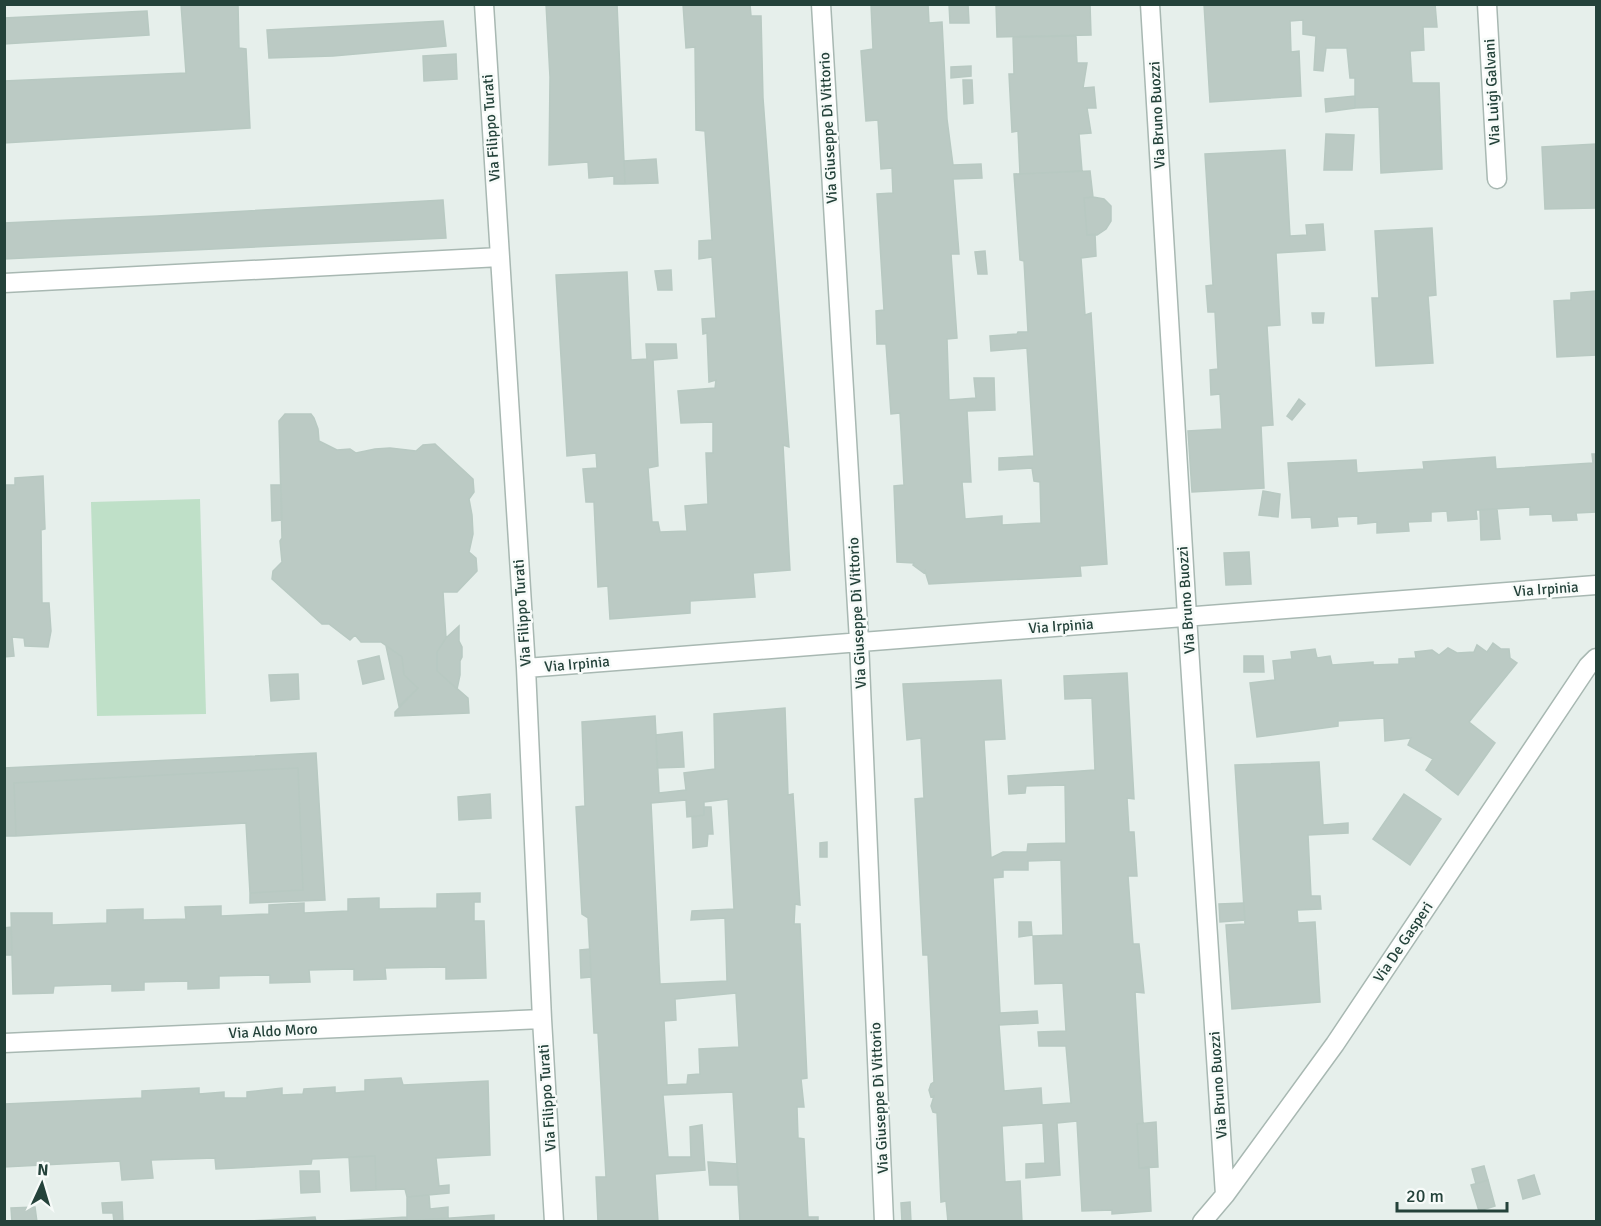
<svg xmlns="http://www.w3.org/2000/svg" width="1601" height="1226" font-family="Signika,sans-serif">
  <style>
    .green { fill: #bfe0c8 }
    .building { fill: #bbcac4; stroke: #b8c9c2; stroke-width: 1.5; fill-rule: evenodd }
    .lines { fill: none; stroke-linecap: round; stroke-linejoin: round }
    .minor-casing { stroke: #a8b8b2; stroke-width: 21 }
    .minor { stroke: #fff; stroke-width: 18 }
    .labels { text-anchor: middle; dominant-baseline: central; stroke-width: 5; stroke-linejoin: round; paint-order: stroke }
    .street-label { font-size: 15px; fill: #24423a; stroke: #f7fbf9 }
  </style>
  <rect width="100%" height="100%" fill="#e6efeb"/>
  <!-- green -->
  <path class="green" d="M200,499l6,215 -109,2 -6,-214z"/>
  <!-- building -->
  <path class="building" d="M181,4h57l1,44 7,1 4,79 -246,15v-62l182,-8z
    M546,4h71l8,180h-11v-8l-25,2 -1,-16 -39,3 1,-88z
    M683,4h67l1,12h10l2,82 26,349 -6,-2 7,125 -37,3 2,24 -65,4v12l-80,6 -2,-33 -10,1 -4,-85h-8l-3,-33 14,-1 -1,-15 -29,3 -11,-181 71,-3 4,88 16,-1 -1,-15h30l1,14 -24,2 5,106 -10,2 4,54h6l2,10 27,-1 -2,-25 23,-2 -2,-51h7v-31l-32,1 -3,-32 37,-3 1,-8 -7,2 -2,-49 -4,1 -1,-15 14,-1 -4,-61 -13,2v-18l13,-1 -7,-109 -9,-1 -1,-83 -9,1z
    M871,4h57l1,19 13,-1 5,97 6,46 28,-1 1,14 -29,1 6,75h-8l6,84 -10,1 2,61 27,-2 -2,-20h20l1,32 -28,1 4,71h-9l3,37 37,-3v9l39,-2 -1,-41 -6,-1 -2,-13 -33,2v-12l35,-2 -7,-108 -36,3 -1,-15 27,-2 1,-2h10l-4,-71 -4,-1 -6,-86 76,-3 3,26 -9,1 3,37 8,-1 1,22 -15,2 4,57 6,-2 16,251 -27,2 1,10 -152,8 -4,-13 -1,2 -11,-8 1,-2 -17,-1 -3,-76 10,-1 -4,-72 -9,1 -5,-70h-9l-1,-33 8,-1 -7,-116 16,-1 -1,-25 -11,1 -3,-49 -12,1 -5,-70 12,-2z
    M949,4h19l1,19h-19z
    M996,4h94l1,31 -94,2z
    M1204,4h231l2,23h-14l1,23 -14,1 2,32h27l3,86 -61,4 -2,-66 -24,1v-30h-5l-3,-30h-21l-3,23 -9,-1 2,-34 -13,-2v-14l-13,1 1,31 8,-1 2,45 -91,6z
    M147,11l2,24 -145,9v-26z
    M443,21l3,25 -113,10 -64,2 -2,-28z
    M1076,36l1,27h10l-4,25 11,-1 2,21h-9l4,25 -12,1 3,37 -62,3 -2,-43 -6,1 -3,-58h5l-1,-37z
    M456,54l1,25 -33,2 -1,-25z
    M971,66v10l-20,2v-11z
    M963,80h9l1,23 -9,1z
    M1355,96v12l-29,4 -1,-13z
    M1326,134l28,1 -2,35h-28z
    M1596,144v64l-51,1 -3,-62z
    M1285,150l5,86 17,-1 -1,-10 17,-1 2,26 -49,3 4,72 -13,1 6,99 -12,1 3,62 -72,4 -4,-61 34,-2 -2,-35 -9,1 -1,-25 8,-1 -3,-57h-7l-2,-26 7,-1 -8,-131z
    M656,159l2,24 -33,1 -1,-23z
    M1093,197l11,2 7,7v15l-5,8 -9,6h-10l-3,-37z
    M443,200l3,38 -442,21v-36l153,-7z
    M1432,228l4,67 -8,1 5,67 -57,3 -4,-68h7l-4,-67z
    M985,251l2,23h-9l-3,-22z
    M671,270l1,20h-14l-3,-19z
    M1596,291v64l-39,2 -3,-56 17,-1v-7z
    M1312,313h12l-1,10h-10z
    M1299,399l6,5 -13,16 -5,-4z
    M285,414h26l3,4 4,11 1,12 18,9 13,-1 6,4 19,-4 15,-1 26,3 7,-6 12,-1 38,35 1,13 -5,7 3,16 1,19 -4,18 7,6 1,13 -20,21h-14l3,46 -9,14v19l31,27 1,15 -74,3v-4l23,-24 -14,-13 -2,-18 -21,-15h-20l-6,-7 -5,5 -21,-16h-7l-50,-45 1,-8 9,-9 -2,-21 2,-3 -3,-117z
    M1592,454h4v58l-20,1 1,7 -24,1 -1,-7 -22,1v-8l-54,3 1,9 -29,2 -1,-10 -16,1v9l-23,1 1,9 -32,2v-11l-19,2v-8l-21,1 1,9 -26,2 -1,-11 -19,1 -4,-55 68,-3 1,13 67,-4 -1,-7 72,-5 1,12 97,-6z
    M43,476l2,53 -4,1 1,73h7l2,28 -3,16 -23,-1 -1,-8 -12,-1 2,19 -10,1v-172h11v-7z
    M271,485h10l1,35 -10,1z
    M1263,491l17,3 -2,23 -19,-2z
    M1497,509l3,30 -19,1 -1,-30z
    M1249,552l2,32 -25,1 -2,-32z
    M459,626v15l3,6v10l-2,4v14l-3,14 -20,-18v-19l9,-14z
    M1493,643l8,6h8l1,9 7,5 -48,59 26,21 -37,52 -32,-25 7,-11 -25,-14 3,-7 -26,3 -1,-23 -46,3v5l-81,11 -7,-54 25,-3 -2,-19 19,-2 -1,-7 24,-3 2,9 13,-2 2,9 41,-3v3l26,-1v-5l17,-1 -1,-6 17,-2 7,5 9,-7 9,5 17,-1 3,-7 10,7z
    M386,646l16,11 2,18 14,13 -19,18z
    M379,656l5,23 -21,5 -5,-23z
    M1244,656h19l1,16h-20z
    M1127,673l7,126 -7,-1 2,34h5l3,44h-9l5,68h6l5,49 -9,-1 8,131 -6,1 2,44 10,-1 2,44 -39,3v-4l-30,1 -5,-90 -20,2 3,52 -34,3v-14l19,-1 -2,-40 -41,3 3,56 15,-1 2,41h-74l-2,-21 -5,1 -4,-89 -4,-1 -2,-6 3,-10 -3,1 -2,-7 2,-6 3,-2 -6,-127h-5l-8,-156 9,-1 -3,-60 -14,2 -4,-56 98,-4 4,59 -21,1 7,118 12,-6h24l1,-8 38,-1 -1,-58 -39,1 -1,7 -16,1 -1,-18 87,-6 -3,-72 -27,1 -1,-23zM1061,860l2,75 -30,1 2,48 28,-1 3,48 -28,1 1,14h27l5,57 -29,2 -1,-17 -37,3 -5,-66 39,-2 -1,-12 -37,2 -7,-135 10,-1v-7h25v-9z
    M298,674l1,25 -28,2 -2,-26z
    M785,708l3,87 5,-1 7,111 -5,-1 -1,20h6l7,154 -6,1 3,28h-7l1,31 6,1 4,78h10v5h-78l-7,-130 -70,3 5,62h23l-1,-30 12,-2 3,45 -50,4 3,48h-60l-2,-45h10l-8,-144h-4l-6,-115 -6,-4 -6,-107 9,-1 -3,-84 73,-6 4,77 27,-3 -2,-17 31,-4 -1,-55zM728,799l6,110 -42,2 -1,9 34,-2 2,63 -67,3 -9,-181 35,-3 1,17 17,-2v-13zM736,993l3,54 -40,2 1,25 -12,1 -1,9 -20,1 -3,-64 12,-1 -1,-21z
    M682,732l2,35 -27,1 -1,-33z
    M316,753l9,147 -75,3v-10l53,-3 -5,-122 -284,15 2,53h-12v-68z
    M1319,762l4,63 25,-2v10l-40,2 3,61h9l1,13 -24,1 1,13 17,-1 5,80 -88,7 -6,-84 19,-1 -10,-159z
    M298,768l5,122 -53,3 -4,-70 -230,13 -2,-53z
    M490,794l1,24 -32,2 -1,-23z
    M1404,794l37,25 -31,46 -37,-26z
    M704,807h7l2,27h-5l-1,12 -14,2 -1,-31 12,-2z
    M827,842v15h-7v-14z
    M480,893v9h-6v19h10l2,57 -40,1v-12l-61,1 1,11 -32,1v-11l-45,1 1,12 -40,1v-8l-51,1v12l-31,1v-8l-44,1v8l-32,1v-7l-58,2 -1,7 -40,1 -2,-81h41v12l55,-2v-13l36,-1v11l43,-1 -1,-12 36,-1v10l48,-2v-9l35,-2v10l44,-2v-12l31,-1v11l58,-1v-14z
    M1244,903l1,17 -25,2 -1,-18z
    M1019,922h12l1,13 -13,2z
    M11,927l1,28h-8v-27z
    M590,949l1,28 -10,1 -1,-28z
    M401,1078l2,7 85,-4 2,74 -54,3 3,28 10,-1v8l-42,4 -2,-8 -29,1 -1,-34 -63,3 -1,5 -95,5 -1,-11 -64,2 2,18 -31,2 -2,-19 -116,6 1,-63 137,-6v-7l57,-3v6l25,-2v6h23v-6l35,-4v7l21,-1 1,-5 31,-2v6l30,-2v-11z
    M1156,1122l2,45 -19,1 -2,-44z
    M375,1156l1,34 -25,1 -2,-34z
    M708,1162l29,2 2,21h-29z
    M1484,1166l4,14 -12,4 -4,-15z
    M300,1171h19l1,21 -19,1z
    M1534,1175l6,19 -17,5 -5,-19z
    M1488,1180l7,26 -16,5 -8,-26z
    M429,1195l1,14 18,-2v11l-41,3v-24z
    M122,1202l1,20h-9l-1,-9h-10l-1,-10z
    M910,1202l1,20h-9l-1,-19z
    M35,1207l2,15h-25l-1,-14z
    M494,1215v7h-172l84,-5 1,4z
    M315,1217l1,5h-81z"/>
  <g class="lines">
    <!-- minor casing -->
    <g class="minor-casing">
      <path id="minor" d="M484,4l42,664 16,351 12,203
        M821,4l38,637 25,581
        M1150,4l37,612 38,579
        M1487,4l10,175
        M4,283l496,-26
        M526,668l1070,-83
        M4,1043l538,-24
        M1202,1222l23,-27 110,-151 253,-378 8,-8"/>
    </g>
    <!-- minor -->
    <use href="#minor" class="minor"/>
  </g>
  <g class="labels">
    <!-- street labels -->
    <g class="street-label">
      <text transform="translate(1492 92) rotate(-93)">Via Luigi Galvani</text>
      <text transform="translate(1157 115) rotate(-93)">Via Bruno Buozzi</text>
      <text transform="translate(491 128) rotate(-94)">Via Filippo Turati</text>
      <text transform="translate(828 128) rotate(-93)">Via Giuseppe Di Vittorio</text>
      <text transform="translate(1546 589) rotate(-4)">Via Irpinia</text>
      <text transform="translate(1186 600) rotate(-94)">Via Bruno Buozzi</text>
      <text transform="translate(522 613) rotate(-94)">Via Filippo Turati</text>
      <text transform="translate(857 613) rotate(-93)">Via Giuseppe Di Vittorio</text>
      <text transform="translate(1061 626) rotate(-4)">Via Irpinia</text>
      <text transform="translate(577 664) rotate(-5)">Via Irpinia</text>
      <text transform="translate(1403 942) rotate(-56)">Via De Gasperi</text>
      <text transform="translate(273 1031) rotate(-3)">Via Aldo Moro</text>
      <text transform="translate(1218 1085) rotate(-94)">Via Bruno Buozzi</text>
      <text transform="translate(547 1098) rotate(-94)">Via Filippo Turati</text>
      <text transform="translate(879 1098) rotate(-93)">Via Giuseppe Di Vittorio</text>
    </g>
  </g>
  <!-- border -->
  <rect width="1601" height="1226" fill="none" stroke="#24423a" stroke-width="12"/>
  <!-- north arrow -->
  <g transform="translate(42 1184) rotate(4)" stroke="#f7fbf9" stroke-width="4.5" paint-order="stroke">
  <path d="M0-4.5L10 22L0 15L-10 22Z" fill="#24423a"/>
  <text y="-9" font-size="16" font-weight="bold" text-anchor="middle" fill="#24423a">N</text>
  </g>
  <!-- scale -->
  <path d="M1397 1202v9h110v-9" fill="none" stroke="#24423a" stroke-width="3"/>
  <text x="1406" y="1202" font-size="18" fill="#24423a" stroke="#f7fbf9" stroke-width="4.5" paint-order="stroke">20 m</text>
</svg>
